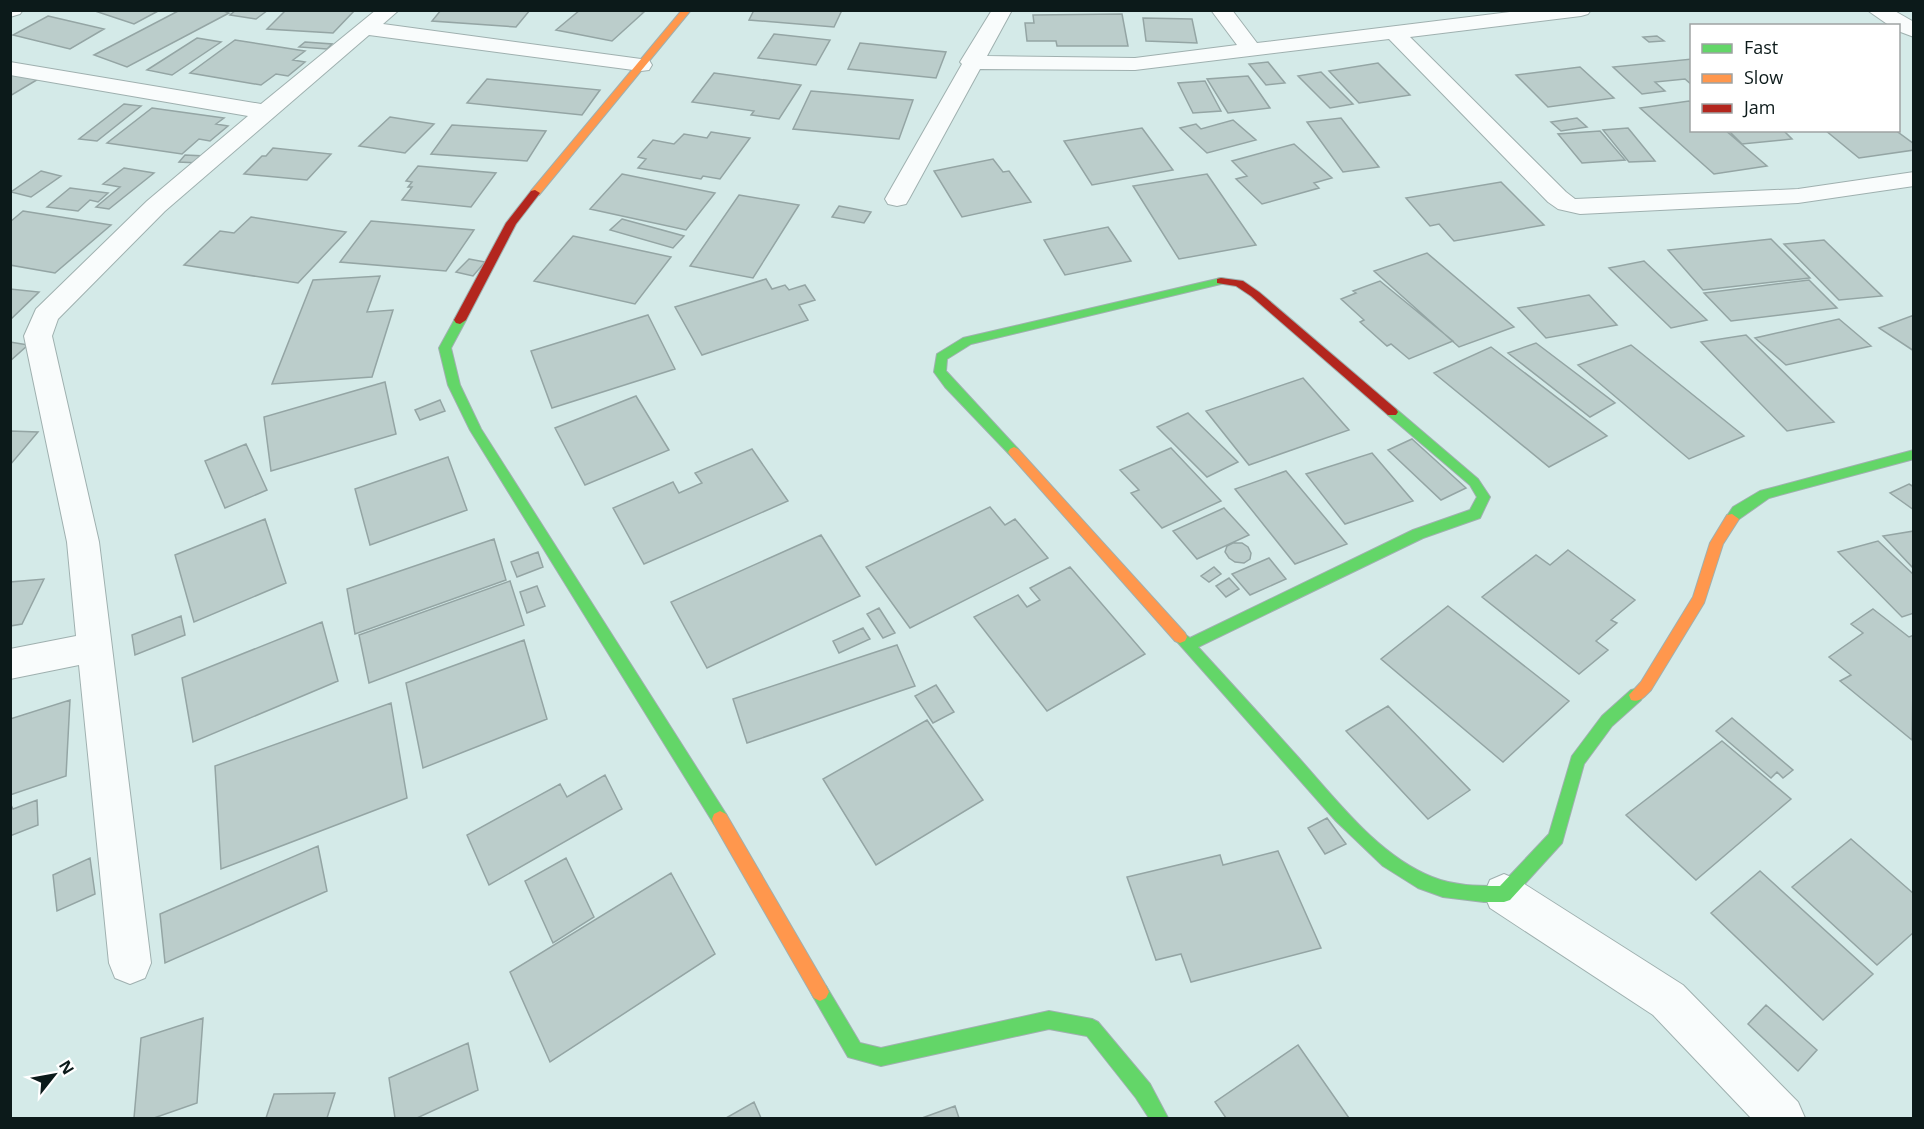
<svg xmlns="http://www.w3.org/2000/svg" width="1924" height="1129" font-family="'Open Sans',sans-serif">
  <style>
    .building { fill: #bbcdcb; stroke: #94a5a4; stroke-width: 1.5 }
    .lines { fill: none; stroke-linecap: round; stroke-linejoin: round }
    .street-casing { stroke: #9fb0af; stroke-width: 2 }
    .fast-casing { stroke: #9fb0af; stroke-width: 2 }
    .slow-casing { stroke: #9fb0af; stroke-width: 2 }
    .jam-casing { stroke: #9fb0af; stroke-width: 2 }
    .street { fill: #f9fcfc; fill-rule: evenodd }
    .fast { fill: #63d668; fill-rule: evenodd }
    .slow { fill: #ff974d; fill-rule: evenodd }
    .jam { fill: #b3261e; fill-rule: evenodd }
  </style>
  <rect width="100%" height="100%" fill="#d4eae8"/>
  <!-- building -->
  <path class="building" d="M92,10h68l-26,14z
    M180,10h41l8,3 -102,54 -33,-12z
    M236,10h32l-12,9 -26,-4z
    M286,10h69l-22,23 -66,-4z
    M441,10h89l-14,17 -84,-6z
    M580,10h54l10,2 -32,29 -56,-11z
    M754,10h88l-8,17 -85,-7z
    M1122,14l6,32h-71l-1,-5h-29l-2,-18h9l-1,-8z
    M48,16l56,13 -34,20 -57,-14z
    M1143,18l49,1 5,24 -51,-2z
    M774,34l56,6 -14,25 -58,-7z
    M1657,36l7,5 -15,1 -6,-5z
    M197,38l24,4 -49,33 -25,-5z
    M235,40l70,11 -12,9 12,2 -17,14 -12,-2 -15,11 -71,-12z
    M305,42l27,2 -5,5 -28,-2z
    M860,43l86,9 -10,26 -88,-9z
    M1692,59v26l-7,-6 -30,3 10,9 -23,3 -29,-27z
    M1268,62l17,21 -19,2 -17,-21z
    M1378,63l32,32 -51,8 -30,-32z
    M1580,67l34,31 -66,9 -32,-32z
    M10,72l30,6 -30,18z
    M1321,72l32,32 -23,4 -32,-32z
    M714,73l87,12 -22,34 -28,-4 3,-4 -62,-9z
    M1248,76l22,32 -42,5 -21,-34z
    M487,79l113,11 -18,25 -115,-12z
    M1205,81l16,30 -28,2 -15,-30z
    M811,91l102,9 -14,39 -106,-10z
    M1689,101l3,2v27h33l42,36 -53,8 -74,-66z
    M124,104l17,2 -44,35 -18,-2z
    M152,108l72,10 -8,6 12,2 -18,15 -11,-2 -17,15 -75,-11z
    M390,117l44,7 -29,29 -46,-7z
    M1341,118l38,49 -36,5 -36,-50z
    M1577,118l10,9 -26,4 -10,-9z
    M1233,120l23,20 -49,13 -27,-25 16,-4 5,5z
    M452,125l94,6 -19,30 -96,-7z
    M1142,128l31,42 -81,15 -28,-44z
    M1628,128l27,33 -26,1 -26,-32z
    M1728,130h55l9,9 -50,5z
    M1825,130h70l19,14v6l-55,8z
    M1600,131l25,29 -43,3 -24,-29z
    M711,132l39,6 -30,41 -17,-3 -2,3 -63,-11 8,-9 -8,-2 15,-17 21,4 10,-10 23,4z
    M1294,144l38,34 -18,5 5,5 -57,16 -26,-25 11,-3 -15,-15z
    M273,148l58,6 -24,26 -63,-6 18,-18h4z
    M185,155l20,1 -6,7 -20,-1z
    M993,159l10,13 6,-1 22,31 -69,15 -28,-46z
    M418,166l78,7 -25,34 -69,-7 10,-13h-4l4,-5 -6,-1z
    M124,168l30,5 -45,36 -13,-2 24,-20 -17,-3z
    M41,171l20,5 -30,21 -20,-5z
    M622,174l93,19 -29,37 -96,-21z
    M1207,174l49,71 -77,14 -46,-73z
    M1501,182l43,43 -90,16 -15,-17 -9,2 -24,-28z
    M70,188l38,5 -10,9 -8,-2 -12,11 -31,-4z
    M739,195l60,10 -46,73 -63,-12z
    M839,206l32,6 -7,11 -32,-6z
    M23,211l88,14 -56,48 -45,-8v-43z
    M251,217l95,15 -48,51 -114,-18 36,-34 14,2z
    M622,219l62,17 -11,12 -63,-18z
    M371,221l103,9 -28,41 -106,-9z
    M1108,227l23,34 -66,14 -21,-35z
    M573,236l98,21 -36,47 -101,-23z
    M1771,239l39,39 -107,12 -35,-40z
    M1824,240l58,56 -43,4 -55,-56z
    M1427,253l87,74 -55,20 -85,-76z
    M469,259l16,3 -12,14 -17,-4z
    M1644,261l63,59 -36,8 -62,-60z
    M380,276l-13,36 26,-2 -21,67 -100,7 41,-104z
    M766,279l6,10 13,-4 4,5 16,-5 10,15 -16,5 9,15 -106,35 -27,-48z
    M1809,280l28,28 -106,13 -27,-28z
    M1380,281l73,60 -44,18 -18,-15 -4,2 -27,-24 4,-2 -23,-21 15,-6 -3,-2z
    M10,289l29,3 -29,28z
    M1589,295l28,30 -71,13 -28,-30z
    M648,315l27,54 -123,39 -21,-57z
    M1914,315v36l-35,-23z
    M1839,319l32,27 -85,19 -31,-27z
    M1746,335l88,87 -47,9 -86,-89z
    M10,342l18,3 -18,16z
    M1536,343l79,60 -25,14 -82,-64z
    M1631,345l113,91 -55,23 -111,-94z
    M1491,347l116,89 -58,31 -115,-94z
    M1303,378l46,52 -100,35 -43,-54z
    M385,382l11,52 -125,37 -7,-54z
    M636,396l33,54 -84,35 -30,-57z
    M440,400l5,11 -25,9 -5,-10z
    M1188,413l50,49 -31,15 -50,-50z
    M10,431l28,1 -28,33z
    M1412,439l54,49 -25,12 -53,-50z
    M246,444l21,46 -42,18 -20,-47z
    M1171,448l50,53 -59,27 -31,-35 8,-3 -19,-20z
    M752,449l36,52 -144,63 -31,-56 60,-26 6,11 23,-10 -7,-10z
    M1372,453l41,48 -68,23 -39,-50z
    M448,457l19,53 -97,35 -15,-56z
    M1286,471l61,73 -52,20 -60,-75z
    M1909,484l5,3v23l-24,-17z
    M990,507l15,18 10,-6 33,39 -138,70 -44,-61z
    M1224,508l25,27 -52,24 -24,-28z
    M265,519l21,64 -92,39 -19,-67z
    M1914,531v38l-31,-33z
    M821,535l39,61 -153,72 -36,-66z
    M494,539l12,41 -151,54 -8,-45z
    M1878,541l36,34v38l-12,4 -64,-65z
    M1233,543h9l6,4 3,6 -1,6 -6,4 -9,-1 -6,-4 -4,-6 2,-6z
    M1568,550l67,50 -24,20 6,3 -21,18 12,9 -29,24 -97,-77 54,-42 14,10z
    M538,552l5,15 -26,10 -6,-15z
    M1269,558l17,21 -36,16 -18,-21z
    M1070,567l75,87 -98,57 -73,-94 44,-22 9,12 13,-7 -10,-12z
    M1214,567l7,7 -12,8 -8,-6z
    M1229,578l10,11 -13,8 -10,-11z
    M44,579l-22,45 -12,2v-44z
    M510,581l14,44 -155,58 -10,-48z
    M537,586l8,20 -18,7 -7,-21z
    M1448,606l121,95 -66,61 -122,-103z
    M879,608l16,25 -12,5 -16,-24z
    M1873,609l36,28 5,-2 -2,105 -72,-59 11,-6 -22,-18 34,-24 -12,-9z
    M181,616l4,19 -50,20 -3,-20z
    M322,622l16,59 -145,61 -11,-64z
    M863,628l7,11 -31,14 -6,-12z
    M524,640l23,79 -124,49 -17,-85z
    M897,645l18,41 -168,57 -14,-44z
    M936,685l18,27 -21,11 -18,-27z
    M70,700l-4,76 -56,19v-76z
    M391,703l16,95 -186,71 -6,-103z
    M1388,706l82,84 -42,29 -82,-88z
    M1732,718l61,52 -10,8 -6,-6 -6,6 -55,-47z
    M927,720l56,80 -107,65 -53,-86z
    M1722,741l69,58 -95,81 -70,-65z
    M605,775l17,34 -133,76 -22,-50 93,-51 7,13z
    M37,800l1,25 -28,11v-33l3,6z
    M1327,818l19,26 -21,10 -17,-26z
    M1851,839l63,55v38l-37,33 -85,-78z
    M318,846l9,45 -162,72 -5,-49z
    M1278,851l43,97 -130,34 -10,-28 -25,6 -29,-83 93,-22 3,10z
    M90,858l5,36 -38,17 -4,-36z
    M566,858l28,59 -41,26 -28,-62z
    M1760,871l113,103 -50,46 -112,-107z
    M671,873l44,81 -165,108 -40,-90z
    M1766,1005l51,45 -19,21 -50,-47z
    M203,1018l-6,85 -43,15h-20l7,-80z
    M468,1043l10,47 -61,28h-22l-6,-40z
    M1298,1045l51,73h-123l-11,-16z
    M335,1093l-8,25h-61l8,-24z
    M754,1102l7,16h-35z
    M955,1106l4,12h-37z"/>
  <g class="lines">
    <!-- street casing -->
    <g class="street-casing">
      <path id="street" d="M10,10h13l-3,4 -10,3z
        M376,10h23l-16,14 258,35 8,1 3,5 -3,5 -8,1 -272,-36 -204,176 -107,108 -6,17 47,206 52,421 -6,15 -15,6 -15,-6 -6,-15 -30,-298 -69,14v-30l66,-13 -9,-94 -43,-206 12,-27 111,-108 101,-85 -238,-41v-13l251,42z
        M992,10h20l-25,46 148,2 102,-13 -26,-35h21l25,33 270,-33h64l-3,4 -7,2 -171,21 156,155 9,7 223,-10 116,-17v14l-116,17 -218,11 -22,-5 -10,-7 -159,-163 -254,31 -155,-1 -71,130 -3,5 -9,2 -9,-2 -3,-5 77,-135 -2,-2z
        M1867,10h26l21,12v15l-16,-6v-5h-8z
        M1504,874l14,6 165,105 115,117 7,16h-54l-98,-103 -163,-107 -6,-14 6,-14z"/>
    </g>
    <!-- fast casing -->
    <g class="fast-casing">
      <path id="fast" d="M1221,278l4,1v4l-254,61 -24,15 -1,12 72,78 2,3 -2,3h-8l-65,-68 -11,-15 3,-18 26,-16z
        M460,316l6,4 -15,28 9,37 21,44 245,385 2,5 -2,5 -6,3 -6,-3 -244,-394 -22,-45 -9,-37 17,-31z
        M1392,408l4,1 82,70 12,18 -10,21 -57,20 -225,109c33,36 66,72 99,109 39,43 80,99 135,121 22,9 46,9 68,9l49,-52 23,-78 30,-40 29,-26 5,-1 5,1 2,5 -2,5 -29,26 -28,38 -22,79 -52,57 -6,2h-20l-41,-5 -25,-9 -35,-22 -47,-45 -163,-184 2,-4 5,-2 10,7 223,-108 57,-20 7,-13 -7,-12 -82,-70 -2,-3 2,-3z
        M1914,450v9l-145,39 -37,26 -7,-5 8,-12 27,-16z
        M820,983l6,3 34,57 21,5 168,-37 43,8 6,3 52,62 18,34h-19l-13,-20 -49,-62 -38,-7 -168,37 -33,-9 -34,-59 -3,-6 3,-6z"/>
    </g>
    <!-- slow casing -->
    <g class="slow-casing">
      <path id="slow" d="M682,10h9l-152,185h-8v-4z
        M1014,447l4,2 167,184 2,4 -2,4 -5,2 -5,-2 -165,-186 -2,-3 2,-3z
        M1732,514l7,5 -16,25 -19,59 -53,87c-6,6 -11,13 -20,10l-2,-5 12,-13 52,-85 17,-54 17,-28z
        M720,811l6,3 100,172 3,6 -3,6 -6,3 -6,-3 -100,-174 -2,-5 2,-5z"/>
    </g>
    <!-- jam casing -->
    <g class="jam-casing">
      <path id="jam" d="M535,190l5,3 -24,31 -50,96 -6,4 -4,-1 -2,-3 52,-97 25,-32z
        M1221,278l22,3 16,11 137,117 2,3 -2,3h-8l-137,-119 -15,-10 -19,-3v-4z"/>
    </g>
    <!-- street -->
    <use href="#street" class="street"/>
    <!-- fast -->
    <use href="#fast" class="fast"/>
    <!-- slow -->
    <use href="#slow" class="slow"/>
    <!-- jam -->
    <use href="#jam" class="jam"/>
  </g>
  <!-- border -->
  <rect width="1924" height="1129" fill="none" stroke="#0c1a1a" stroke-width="24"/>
  <!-- legend -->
  <rect x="1690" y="24" width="210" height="108" fill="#ffffff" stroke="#9ea3a3" stroke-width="1.5"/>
  <rect x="1702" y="44" width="30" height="9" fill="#63d668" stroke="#9ea3a3" stroke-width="1.5"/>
  <text x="1744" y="54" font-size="18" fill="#0c1a1a">Fast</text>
  <rect x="1702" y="74" width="30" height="9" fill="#ff974d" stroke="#9ea3a3" stroke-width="1.5"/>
  <text x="1744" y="84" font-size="18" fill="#0c1a1a">Slow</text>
  <rect x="1702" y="104" width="30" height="9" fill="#b3261e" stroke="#9ea3a3" stroke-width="1.5"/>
  <text x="1744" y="114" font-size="18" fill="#0c1a1a">Jam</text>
  <!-- north arrow -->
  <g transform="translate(54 1075) rotate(59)" stroke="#ffffff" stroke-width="4.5" paint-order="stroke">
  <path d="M0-4.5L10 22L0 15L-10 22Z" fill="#0c1a1a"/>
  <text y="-9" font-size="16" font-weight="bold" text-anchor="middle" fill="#0c1a1a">N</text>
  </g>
</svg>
